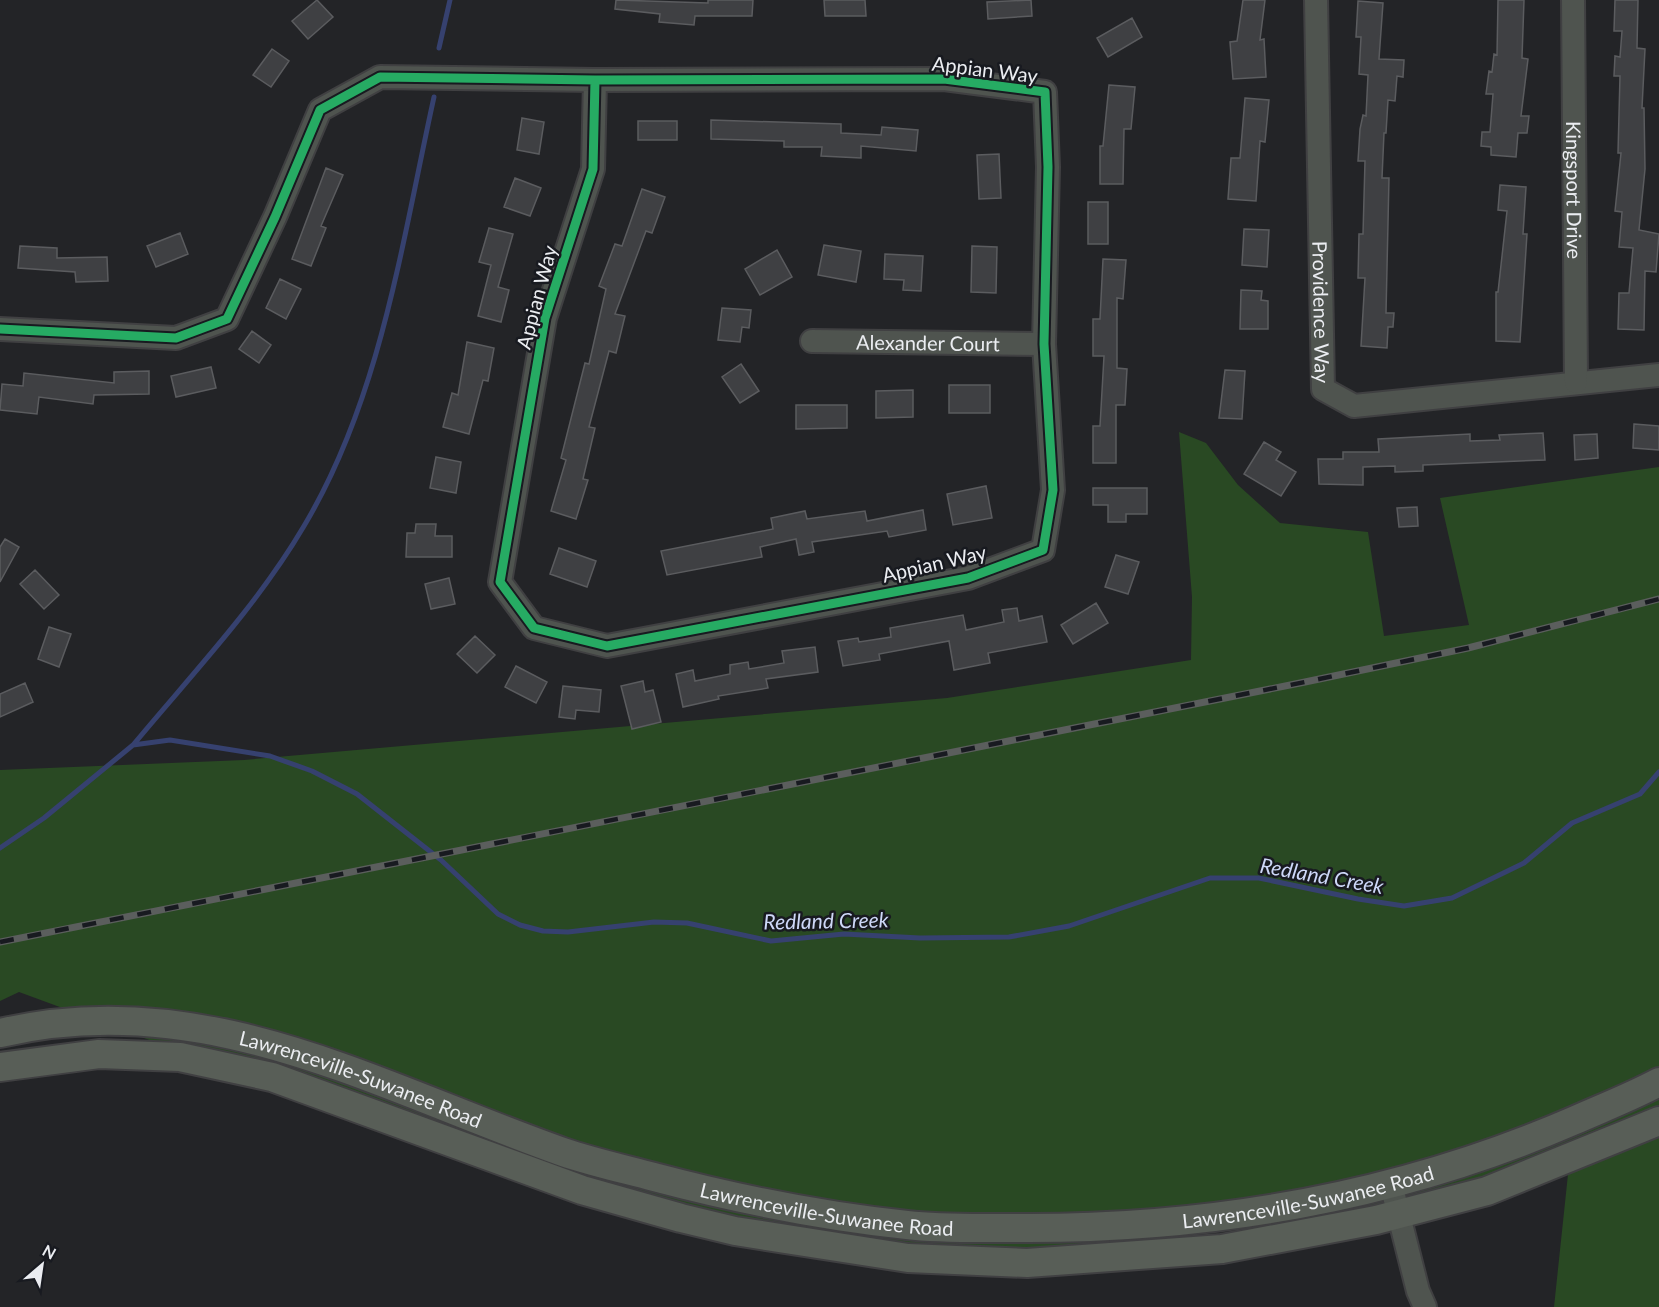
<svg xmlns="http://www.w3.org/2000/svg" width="1659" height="1307" font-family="Lato,sans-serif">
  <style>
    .green { fill: #294923 }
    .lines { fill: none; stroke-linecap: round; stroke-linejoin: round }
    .stream { stroke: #36416f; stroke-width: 5 }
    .building { fill: #3f4043; stroke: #5b5c5f; stroke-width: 1.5 }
    .minor-casing { stroke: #404042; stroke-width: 26 }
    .major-casing { stroke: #404042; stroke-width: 32 }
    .minor { stroke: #4f544f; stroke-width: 22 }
    .major { stroke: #585e57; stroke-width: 28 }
    .rail-casing { stroke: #5b5e5d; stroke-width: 7 }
    .rail { stroke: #181a20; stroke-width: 4.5; stroke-dasharray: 14; stroke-linecap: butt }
    .cycleway-casing { stroke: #181a20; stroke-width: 13 }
    .cycleway { stroke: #26ab63; stroke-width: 9 }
    .labels { text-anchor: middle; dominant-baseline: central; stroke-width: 5; stroke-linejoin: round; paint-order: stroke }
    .street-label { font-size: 20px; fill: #ebedf1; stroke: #181a20 }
    .water-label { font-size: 21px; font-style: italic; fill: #ced8f8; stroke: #181a20 }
  </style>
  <rect width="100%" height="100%" fill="#232427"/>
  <!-- green -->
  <path class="green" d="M1179,432l27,11 32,42 42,38 88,9 16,104 85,-11 -29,-127 219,-31v840h-105l17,-161 -114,49 -529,76 -561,-151 -348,-128 -19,9v-231l244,-10 703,-62 244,-38 1,-63z"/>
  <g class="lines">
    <!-- stream -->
    <path class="stream" d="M439,48l11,-48
      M133,745c59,-71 124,-139 171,-219 77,-129 98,-284 130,-429
      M0,848l44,-30 89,-73 37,-5 100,16 42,15 45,23 84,66 57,54 22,11 23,6 25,1 86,-10 33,1 84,18 73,-7 76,4 89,-1 60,-11 141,-48h49l99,21 46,7 48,-8 72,-35 48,-40 68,-29 19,-22"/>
  </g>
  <!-- building -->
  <path class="building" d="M317,0l16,17 -25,22 -16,-18z
    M616,0l92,3v-3h45l-1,16h-57l-1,9 -35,-3 1,-8 -45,-5z
    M824,0h41l1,16h-41z
    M1031,0l1,16 -44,3 -1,-17z
    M1243,0h22l-5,40 4,-1 2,38 -33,2 -3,-37 7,-1z
    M1498,0h26l-2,58 6,1 -7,57h8l-2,17h-9l-2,24 -25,-2v-8l-10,-1 1,-14h8l3,-38h-7l3,-23 3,1 2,-18 3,1z
    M1615,0h23l-1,48 8,1 -3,59h2l1,61 -6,61 20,4 -3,38 -11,-1 -1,59 -26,-1 1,-36h10l4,-45 -14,-1 3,-35 -7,-1 6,-58h-3l2,-77h-6l1,-20 5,1 2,-26h-8z
    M1358,1l25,2 -4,56 25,1 -1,17 -6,-1 -2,25 -7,-1 -2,33h-2l-2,45h7l-3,135h8l-1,14h-5l-1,21 -26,-2 4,-68h-7l1,-44h4l2,-73h-7l2,-32 3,-14 3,1 2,-41 -9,-1 2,-37h-5z
    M1132,18l10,19 -34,20 -11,-19z
    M272,49l17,12 -18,26 -18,-12z
    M1109,85l26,2 -4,42h-7l-1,55h-23v-38h3z
    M1245,98l24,2 -4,42 -5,-1 -4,60 -28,-2 3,-41h9z
    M522,118l22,4 -5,32 -22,-4z
    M711,120l130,4v9l40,2 1,-8 36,3 -2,21 -55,-5v12l-40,-2 1,-9h-38v-6l-73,-2z
    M638,121h39v19h-39z
    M999,154l2,44 -22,1 -2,-44z
    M326,168l17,7 -22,51 5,2 -15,38 -19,-7z
    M515,178l26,10 -11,28 -26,-9z
    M1500,185l26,2 -3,47h4l-7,108 -24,-1v-49h2l9,-81 -9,-1z
    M642,189l23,8 -13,36 -6,-2 -31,83 10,2 -9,37 -7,-2 -20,76 6,1 -12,51 5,1 -12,39 -25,-8 15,-51 -5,-2 24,-95 4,1 17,-75 -7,-3 16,-42 7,2z
    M1088,202h20v42h-20z
    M489,228l24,6 -15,53 11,3 -8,32 -23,-6 13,-51 -12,-3z
    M1244,229l25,1 -2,37 -25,-2z
    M180,233l8,21 -32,13 -9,-21z
    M824,245l37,6 -5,31 -38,-7z
    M20,246l37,2v10l50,-1 1,24 -32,1 -1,-10 -57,-4z
    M972,246l25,1 -1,46 -25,-1z
    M777,250l15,27 -32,18 -15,-26z
    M885,254l38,2 -2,35 -18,-1 1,-10 -20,-1z
    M1103,259l23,1 -3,39 -6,-1v70l10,1 -2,36h-9v58h-23v-37h7l4,-70h-11v-37h7z
    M280,279l21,10 -15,30 -20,-11z
    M1241,290l21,1 -1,9 7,1v28h-28z
    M722,308l29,2 -2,18 -7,-1 -2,15 -22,-2z
    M252,331l19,14 -12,18 -20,-14z
    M467,342l27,6 -6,33 -5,-1 -14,54 -26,-7 9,-34 6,2z
    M741,364l18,27 -19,12 -18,-26z
    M211,367l5,21 -40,9 -5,-21z
    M1225,370l20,1 -3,48 -23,-1z
    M149,371v23l-55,1 -1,9 -54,-7 -2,17 -37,-4 2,-26 21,2 1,-13 90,10v-11z
    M949,385h41v28h-41z
    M913,390v27l-37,1v-27z
    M796,405h51v23l-51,1z
    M1634,424l25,2v24l-26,-2z
    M1543,433l2,27 -122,5v6l-28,1v-6l-32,1v18l-44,-1 -1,-25h25v-7h36l-1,-13 92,-5v7l30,-1 -1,-5z
    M1597,434l1,24 -23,2 -1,-25z
    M1264,442l17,10 -5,8 20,12 -15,24 -37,-22z
    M436,457l25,5 -5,31 -26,-5z
    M986,486l6,32 -39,7 -6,-31z
    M1093,488h54v26h-21v8h-18v-17h-15z
    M1417,507l1,19 -19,1 -2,-19z
    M923,510l3,20 -37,7 -2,-6 -75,11 2,10 -15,3 -3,-16 -36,8 2,10 -95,18 -6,-24 112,-22 -2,-11 34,-7 2,8 58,-8 2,10z
    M416,524h20l-1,12h17v21h-46l1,-24h8z
    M5,539l14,8 -19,35v-35z
    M559,548l37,13 -9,26 -37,-13z
    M1116,555l23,7 -11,32 -23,-7z
    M35,570l24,25 -15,14 -24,-25z
    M449,578l6,26 -24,5 -6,-25z
    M1096,603l12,20 -35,21 -12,-19z
    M1017,608l2,13 23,-5 5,26 -59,11 2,10 -36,7 -5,-29 -70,13 1,6 -37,6 -5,-25 20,-3 1,4 32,-5 -1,-9 73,-13 3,15 38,-8 -2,-12z
    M49,627l22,7 -12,33 -21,-8z
    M475,636l20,19 -18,18 -20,-19z
    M815,647l3,25 -52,7 2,9 -50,8 1,3 -36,8 -7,-33 17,-4 2,11 35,-7v-9l18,-3 1,7 35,-6 -2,-12z
    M516,666l31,16 -11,21 -31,-16z
    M643,681l2,11 8,-2 8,32 -29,7 -11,-43z
    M25,683l8,19 -33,15v-23z
    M563,686l38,4 -2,22 -23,-2 -1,9 -16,-2z"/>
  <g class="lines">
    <!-- minor casing -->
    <g class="minor-casing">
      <g id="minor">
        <path id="s1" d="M1316,0l7,389 31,17 305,-31"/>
        <path id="s2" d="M1573,0l3,382"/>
        <path d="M0,329l176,9 51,-19 48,-102 45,-107 60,-33 215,3 349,-1 101,13 3,75 -4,177 9,146 -10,60 -75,28 -361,68 -73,-18 -34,-46 45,-264 48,-149 2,-89"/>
        <path id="s3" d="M812,341l232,3"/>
        <path d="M1391,1184l27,107 7,16"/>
      </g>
    </g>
    <!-- major casing -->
    <g class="major-casing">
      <g id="major">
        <path id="s4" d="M0,1033c205,-48 376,53 563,119 29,10 61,17 91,25 83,22 168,39 253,48 34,4 70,3 104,3 192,2 384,-30 562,-107 29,-13 58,-24 86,-39"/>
        <path d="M0,1067l99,-13 81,3 92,20 310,113 99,28 54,13 173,27 119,5 195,-14 154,-29 111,-29 172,-70"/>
      </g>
    </g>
    <!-- minor -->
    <use href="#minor" class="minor"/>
    <!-- major -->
    <use href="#major" class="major"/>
    <!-- rail casing -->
    <g class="rail-casing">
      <path id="rail" d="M0,942l1305,-260 163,-34 191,-49"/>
    </g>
    <!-- rail -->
    <use href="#rail" class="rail"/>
    <!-- cycleway casing -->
    <g class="cycleway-casing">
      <path id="cycleway" d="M0,329l176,9 51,-19 48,-102 45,-107 60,-33 215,3 349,-1 101,13 3,75 -4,177 9,146 -10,60 -75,28 -361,68 -73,-18 -34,-46 45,-264 48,-149 2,-89"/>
    </g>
    <!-- cycleway -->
    <use href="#cycleway" class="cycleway"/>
  </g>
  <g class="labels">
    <!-- street labels -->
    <g class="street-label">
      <text transform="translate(985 69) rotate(7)">Appian Way</text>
      <text stroke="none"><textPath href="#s2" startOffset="190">Kingsport Drive</textPath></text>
      <text transform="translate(536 297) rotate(-75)">Appian Way</text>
      <text stroke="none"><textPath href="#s1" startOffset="312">Providence Way</textPath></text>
      <text stroke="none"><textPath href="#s3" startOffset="116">Alexander Court</textPath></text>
      <text transform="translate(934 563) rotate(-13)">Appian Way</text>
      <text stroke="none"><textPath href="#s4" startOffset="370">Lawrenceville-Suwanee Road</textPath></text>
      <text stroke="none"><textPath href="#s4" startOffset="1341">Lawrenceville-Suwanee Road</textPath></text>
      <text stroke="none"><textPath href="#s4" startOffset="856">Lawrenceville-Suwanee Road</textPath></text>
    </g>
    <!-- water labels -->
    <g class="water-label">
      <text transform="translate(1322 875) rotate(10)">Redland Creek</text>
      <text transform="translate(826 920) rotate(-1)">Redland Creek</text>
    </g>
  </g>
  <!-- north arrow -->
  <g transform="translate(42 1265) rotate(29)" stroke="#181a20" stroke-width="4.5" paint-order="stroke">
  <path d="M0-4.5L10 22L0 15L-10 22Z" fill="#ebedf1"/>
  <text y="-9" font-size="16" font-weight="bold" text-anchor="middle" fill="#ebedf1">N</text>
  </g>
</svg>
